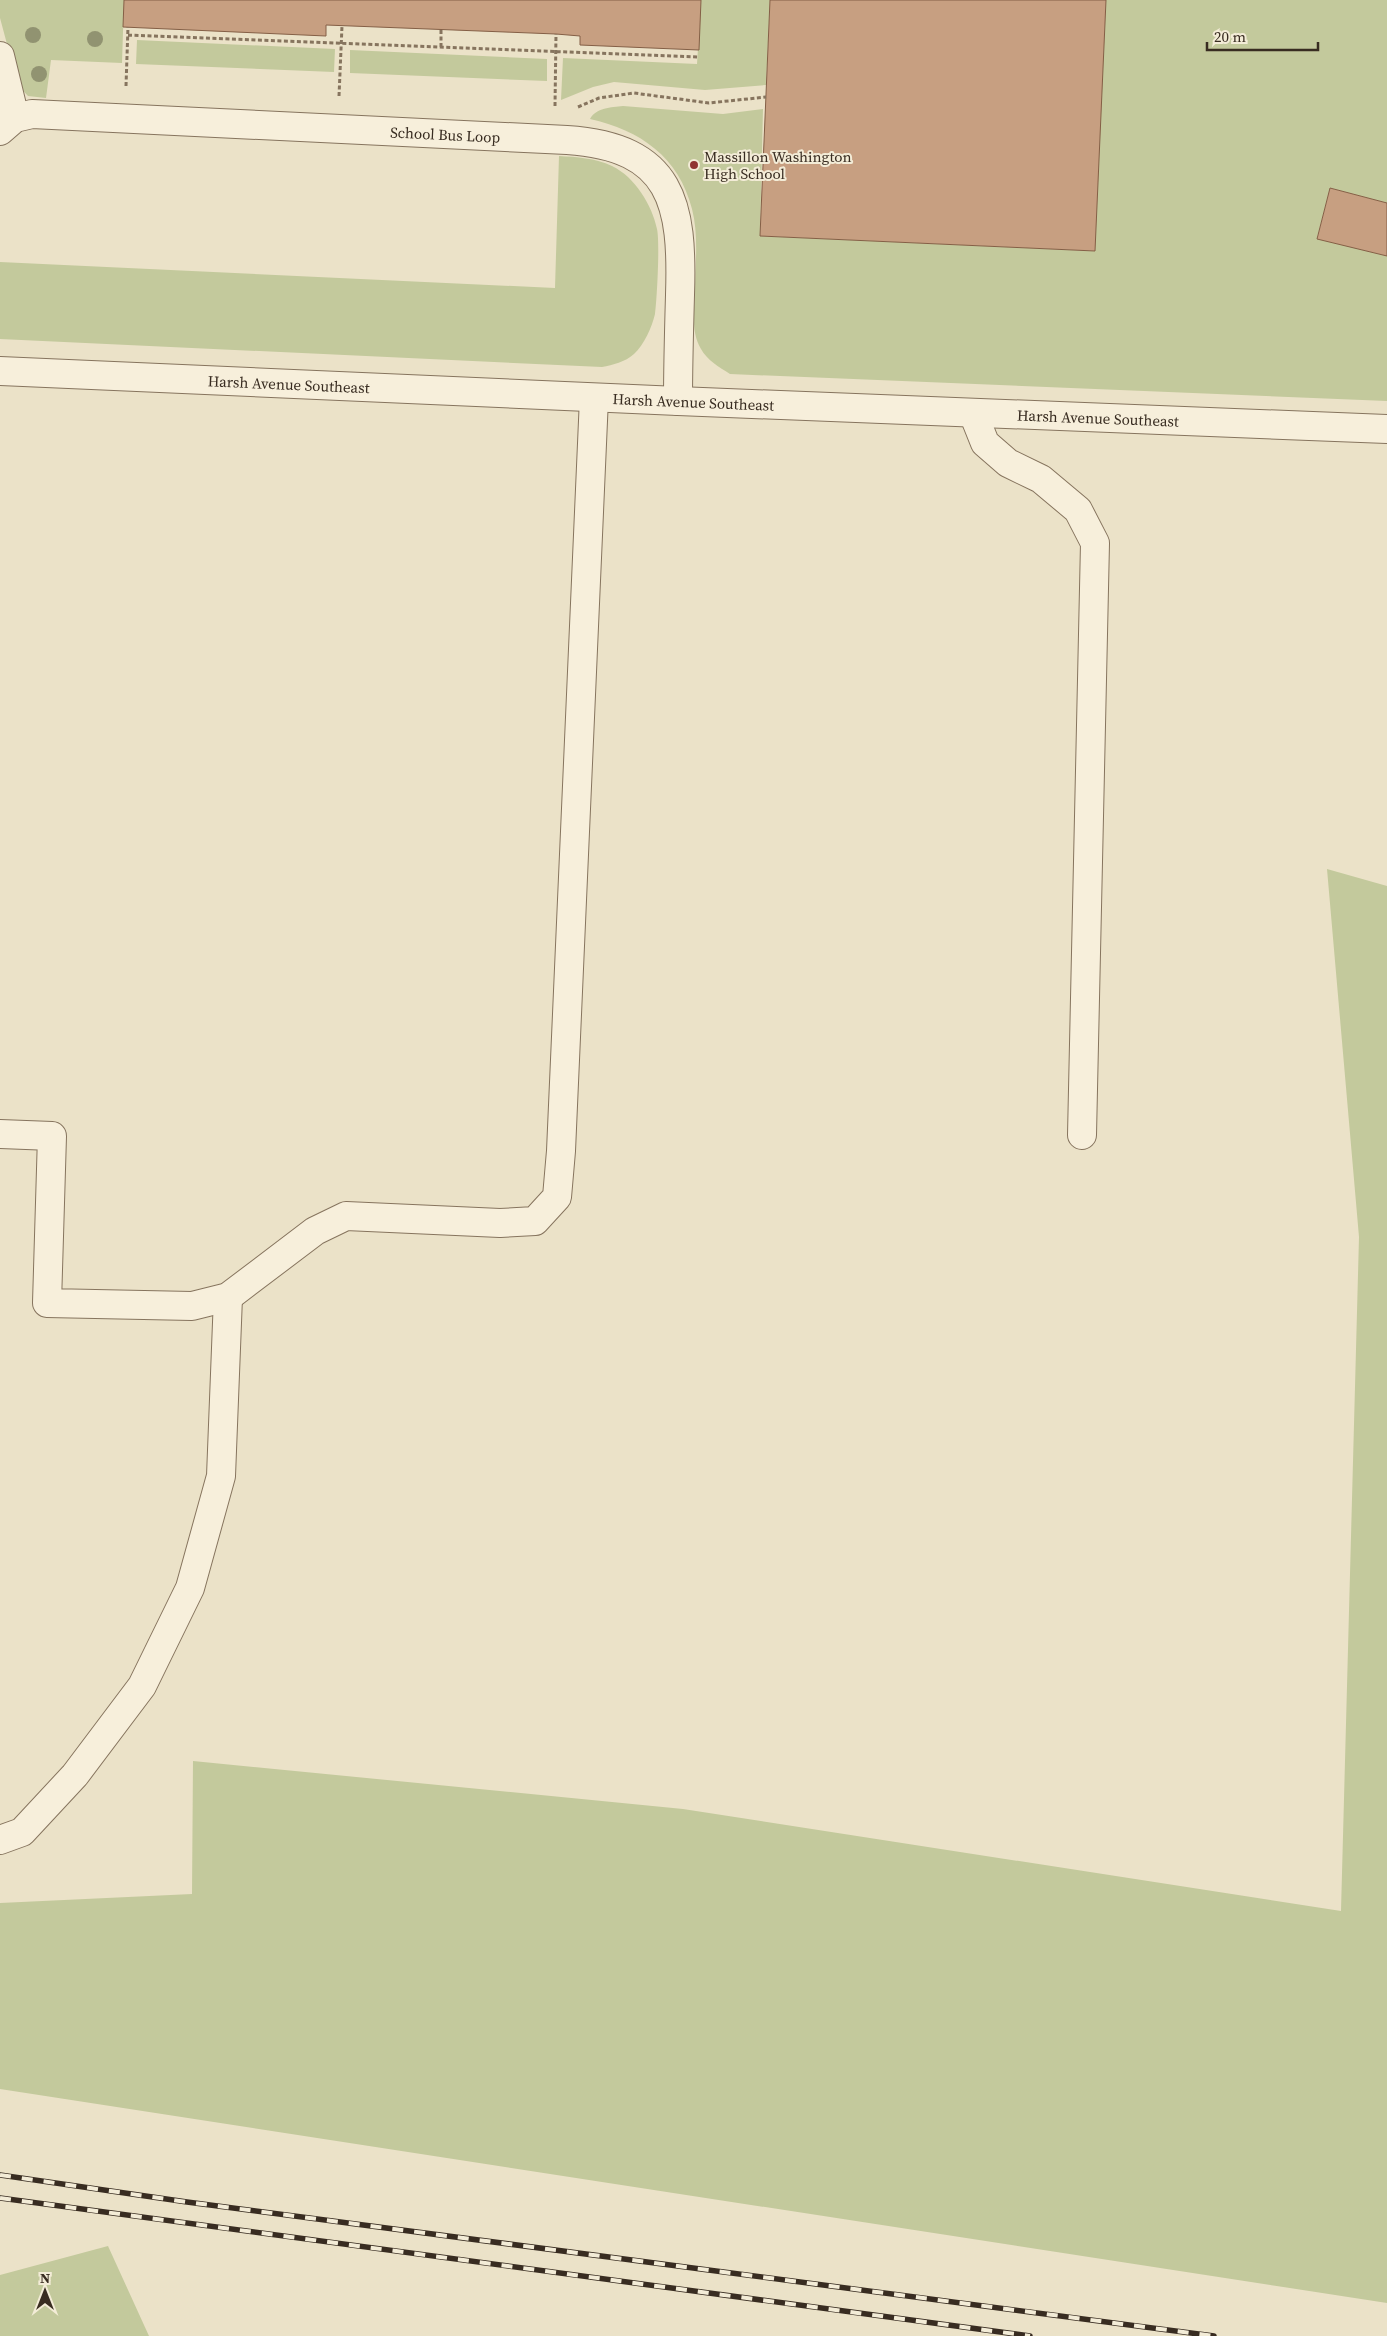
<svg xmlns="http://www.w3.org/2000/svg" width="1387" height="2336" font-family="'Source Serif 4',serif">
  <style>
    .green { fill: #c3c99c }
    .building { fill: #c79f81; stroke: #845f46 }
    .lines { fill: none; stroke-linecap: round; stroke-linejoin: round }
    .minor-casing { stroke: #86745e; stroke-width: 30 }
    .path { stroke: #86745e; stroke-width: 3; stroke-dasharray: 4 2.5; stroke-linecap: butt }
    .minor { stroke: #f7efdb; stroke-width: 28 }
    .rail-casing { stroke: #382c21; stroke-width: 5.5 }
    .rail { stroke: #f3ecd7; stroke-width: 4; stroke-dasharray: 11; stroke-linecap: butt }
    .tree { fill: #919371 }
    .poi-dot { fill: #913432; stroke: #f3ecd7; stroke-width: 2 }
    .labels { text-anchor: middle; dominant-baseline: central; stroke-width: 4; stroke-linejoin: round; paint-order: stroke }
    .street-label { font-size: 15px; fill: #382c21; stroke: #f3ecd7 }
    .poi-label { font-size: 15px; fill: #382c21; stroke: #f3ecd7; text-anchor: start }
  </style>
  <rect width="100%" height="100%" fill="#ebe2c8"/>
  <!-- green -->
  <path class="green" d="M0,0h124l-2,63 -71,-3 -5,38 -18,-2 -10,-11 -18,-67z
    M701,0h69l-4,85 -61,5 -91,-8 -21,5 -32,13 2,-42 134,6z
    M1106,0h281v203l-57,-15 -13,50 70,18v145l-657,-27c-11,-7 -23,-14 -29,-25 -10,-16 -7,-39 -6,-56 0,-28 4,-57 -3,-84 -13,-52 -52,-79 -102,-90 6,-11 21,-12 33,-13l100,8 40,-5 -3,127 334,15z
    M137,40l198,9 -1,23 -198,-8z
    M350,50l197,9v22l-197,-8z
    M559,156c18,1 36,2 53,10 23,11 40,39 45,63 3,13 0,71 -2,85 -3,13 -11,31 -21,40 -9,8 -21,11 -32,13l-602,-28v-77l555,26z
    M1327,869l60,17v1417l-1387,-214v-186l192,-9 1,-133 490,48 658,102 18,-674z
    M108,2246l41,90h-149v-61z"/>
  <!-- building -->
  <path class="building" d="M124,0h577l-2,50 -119,-5v-9l-24,-2 -230,-9v11l-203,-9z
    M770,0h336l-11,251 -335,-15z
    M1330,188l57,15v53l-70,-17z"/>
  <g class="lines">
    <!-- minor casing -->
    <g class="minor-casing">
      <g id="minor">
        <path d="M0,56l15,62"/>
        <path id="s1" d="M0,131l15,-13 17,-4 535,26c106,7 116,64 113,155 -1,35 -2,71 -2,106"/>
        <path id="s2" d="M0,371l678,30 709,28"/>
        <path d="M973,413l12,30 23,20 33,16 37,31 17,33 -13,592"/>
        <path d="M0,1134l52,2 -5,167 145,3 36,-9 87,-66 31,-15 154,7 35,-2 22,-24 4,-46 33,-753"/>
        <path d="M0,1840l22,-8 53,-57 67,-89 48,-98 31,-112 7,-179"/>
      </g>
    </g>
    <!-- path -->
    <path class="path" d="M128,35l570,22
      M441,47v-17
      M126,86l2,-59
      M339,96l3,-70
      M555,106l1,-72
      M578,107l21,-9 35,-5 75,10 57,-6"/>
    <!-- minor -->
    <use href="#minor" class="minor"/>
    <!-- rail casing -->
    <g class="rail-casing">
      <path id="rail" d="M0,2175l187,27 1027,134
        M0,2198l1030,138"/>
    </g>
    <!-- rail -->
    <use href="#rail" class="rail"/>
  </g>
  <!-- trees -->
  <g class="tree">
    <circle cx="33" cy="35" r="8"/>
    <circle cx="95" cy="39" r="8"/>
    <circle cx="39" cy="74" r="8"/>
  </g>
  <!-- markers -->
  <circle class="poi-dot" cx="694" cy="165" r="5"/>
  <g class="labels">
    <!-- street labels -->
    <g class="street-label">
      <text stroke="none"><textPath href="#s1" startOffset="451">School Bus Loop</textPath></text>
      <text stroke="none"><textPath href="#s2" startOffset="289">Harsh Avenue Southeast</textPath></text>
      <text stroke="none"><textPath href="#s2" startOffset="694">Harsh Avenue Southeast</textPath></text>
      <text stroke="none"><textPath href="#s2" startOffset="1099">Harsh Avenue Southeast</textPath></text>
    </g>
    <!-- poi labels -->
    <g class="poi-label">
      <text x="704" y="156">Massillon Washington<tspan x="704" dy="17">High School</tspan></text>
    </g>
  </g>
  <!-- north arrow -->
  <g transform="translate(45 2291)" stroke="#f3ecd7" stroke-width="4" paint-order="stroke">
  <path d="M0-4L9 19L0 12L-9 19Z" fill="#382c21"/>
  <text y="-8" font-size="14" font-weight="bold" text-anchor="middle" fill="#382c21">N</text>
  </g>
  <!-- scale -->
  <path d="M1207 42v8h111v-8" fill="none" stroke="#382c21" stroke-width="2.5"/>
  <text x="1214" y="42" font-size="15" fill="#382c21" stroke="#f3ecd7" stroke-width="4" paint-order="stroke">20 m</text>
</svg>
